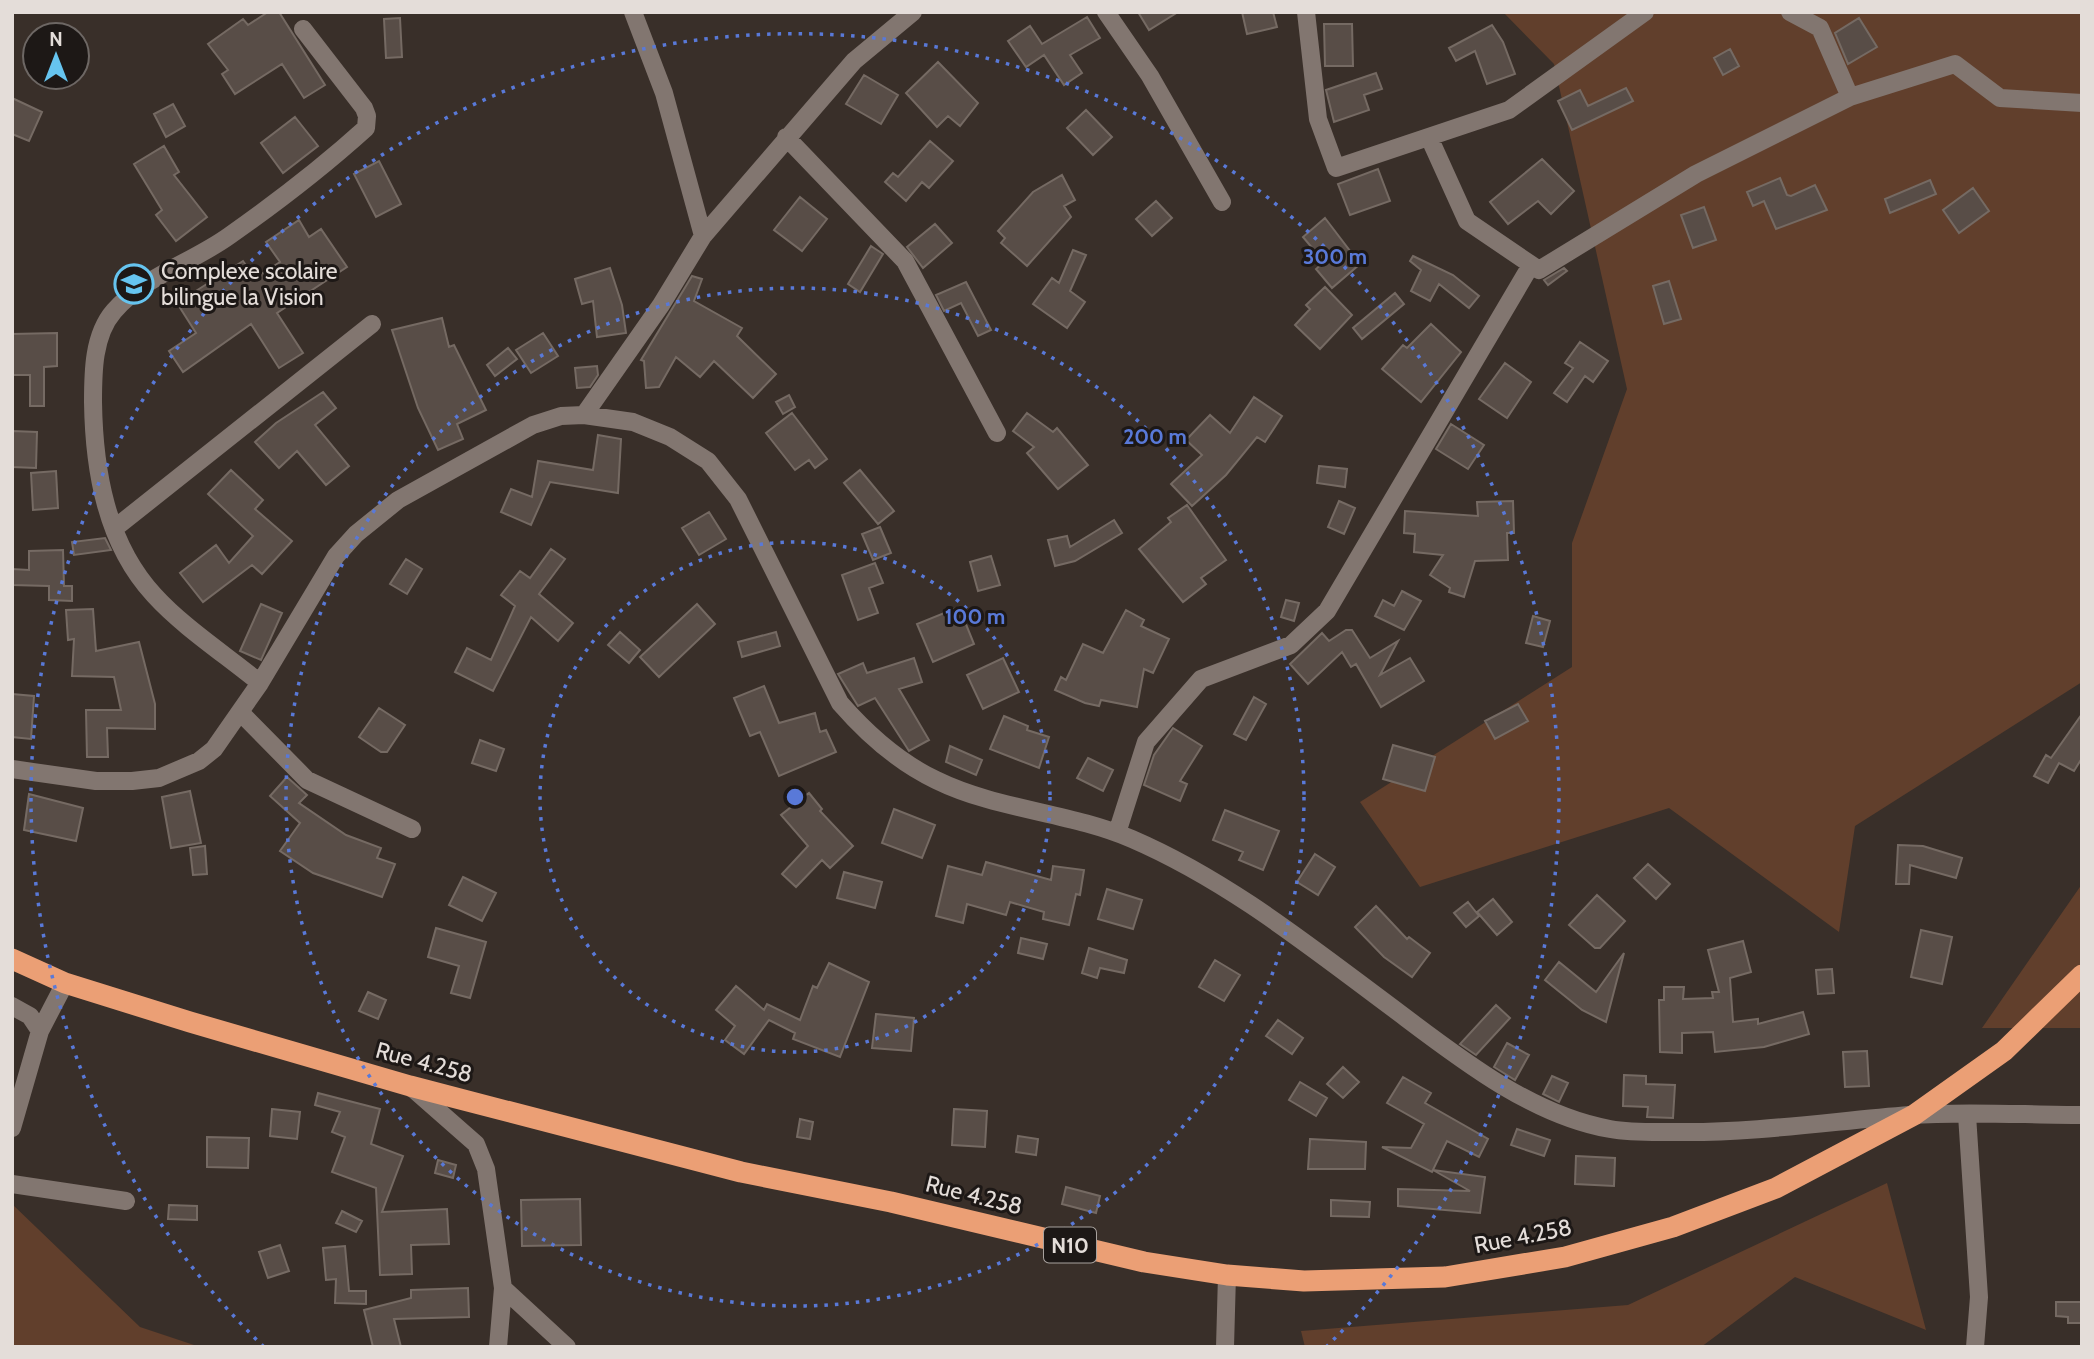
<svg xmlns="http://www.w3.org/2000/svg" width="2094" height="1359" font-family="Cabin,sans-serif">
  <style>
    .green { fill: #613f2c }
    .building { fill: #584d47; stroke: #756a63; stroke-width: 2 }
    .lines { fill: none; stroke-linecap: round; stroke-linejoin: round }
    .minor { stroke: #827670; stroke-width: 18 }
    .highway { stroke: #eb9f75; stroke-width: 21 }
    .ring { fill: none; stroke: #5979d8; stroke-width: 3.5; stroke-dasharray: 3.5 7 }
    .labels { text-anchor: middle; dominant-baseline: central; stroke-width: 6; stroke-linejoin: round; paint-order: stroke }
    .shield { fill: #1d1816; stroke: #a8a29e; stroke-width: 2 }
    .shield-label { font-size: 21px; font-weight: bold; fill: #e4ddd9 }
    .poi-label { font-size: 23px; fill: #e4ddd9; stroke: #1d1816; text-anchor: start }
    .street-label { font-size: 23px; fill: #e4ddd9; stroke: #1d1816 }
    .centre { fill: #5979d8; stroke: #1d1816; stroke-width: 3.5 }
    .ring-label { font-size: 21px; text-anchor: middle; font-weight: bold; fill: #5979d8; stroke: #1d1816; stroke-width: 6; stroke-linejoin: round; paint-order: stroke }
  </style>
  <rect width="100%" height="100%" fill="#392f29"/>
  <!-- green -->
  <path class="green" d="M1503,12h579v670l-227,144 -16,106 -170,-124 -249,79 -60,-85 212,-135v-124l55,-154 -73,-325z
    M2082,884v144h-100z
    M1887,1183l39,147 -131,-53 -94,70h-396l-4,-16 327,-26z
    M12,1204l128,123 60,20h-188z"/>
  <!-- building -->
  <path class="building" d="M268,12h11l46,73 -21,13 -22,-34 -47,30 -13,-20 6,-4 -20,-26 35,-25 5,6z
    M1138,12h40l-29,18z
    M1242,12h31l4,15 -30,7z
    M1087,17l13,21 -30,17 12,18 -18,12 -20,-30 -18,12 -18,-26 22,-15 12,18z
    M400,18l2,39 -16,1 -2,-39z
    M1859,18l18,29 -29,17 -13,-31z
    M1324,24h28l1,42h-28z
    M1492,25l11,17 12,32 -28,10 -12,-33 -19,10 -7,-13z
    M1730,49l9,17 -16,9 -9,-17z
    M938,62l40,41 -18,23 -12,-10 -11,11 -31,-34z
    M1376,73l6,16 -18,6 5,15 -35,12 -8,-32z
    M864,75l34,20 -17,29 -35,-20z
    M1626,88l7,13 -61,29 -14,-29 22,-11 8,16z
    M12,98l30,14 -13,29 -17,-7z
    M173,104l12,22 -19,11 -12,-23z
    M1086,110l26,27 -19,18 -26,-27z
    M295,117l23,29 -35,27 -22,-30z
    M930,141l23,20 -24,27 -7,-6 -16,19 -21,-19 8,-9 5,4z
    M164,146l15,26 -5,3 33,42 -31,24 -20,-26 6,-5 -28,-46z
    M1542,159l32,32 -23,23 -13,-13 -30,23 -18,-22z
    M379,161l22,43 -25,13 -22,-43z
    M1378,169l12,32 -40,14 -12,-31z
    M1062,175l13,25 -11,6 7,11 -44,49 -26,-23 4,-5 -7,-7 35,-39z
    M1780,178l7,17 4,1 24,-11 12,25 -51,19 -12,-28 -11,5 -6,-14z
    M1930,180l6,14 -46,19 -5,-14z
    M1973,188l16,23 -30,22 -16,-23z
    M800,197l27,22 -25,32 -28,-21z
    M1156,201l16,17 -20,18 -16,-17z
    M1704,207l12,33 -23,8 -12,-33z
    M1325,218l35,46 -28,24 -16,-19 8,-7 -21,-25z
    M299,220l10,17 12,-8 26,38 -70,46 26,40 -24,15 -28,-44 -68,48 -14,-21 27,-18 -19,-30 66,-42 12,17 25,-16 -14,-20z
    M935,224l17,19 -29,25 -16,-21z
    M871,246l12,8 -23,38 -12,-8z
    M1073,250l13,5 -16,36 15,11 -18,26 -34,-24 19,-26 7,5z
    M1413,256l40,19 26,21 -10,12 -30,-24 -9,17 -19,-10 10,-21 -11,-9z
    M610,268l12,37 4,28 -29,4 -4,-36 -11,3 -7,-25z
    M1564,268l3,3 -19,14 -4,-5z
    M692,276l10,3 -8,22 48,27 -5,8 39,38 -23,24 -39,-37 -14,16 -24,-20 -17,30 -13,1 -2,-27 -3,-1z
    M1669,281l12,38 -17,5 -11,-38z
    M966,282l25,48 -13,6 -17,-33 -17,8 -8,-16z
    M1325,287l27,28 -32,34 -25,-24 15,-16 -4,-4z
    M1395,293l9,11 -42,35 -9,-11z
    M442,318l7,29 5,-2 32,65 -29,14 6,15 -25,11 -20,-42 -26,-78z
    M1431,324l30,28 -40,50 -39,-33 21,-24 4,3z
    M57,333v33l-13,1v39h-14v-31h-18v-41z
    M543,333l15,23 -27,17 -15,-23z
    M1580,342l28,19 -15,21 -8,-6 -18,26 -13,-9 19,-25 -8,-5z
    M508,348l9,11 -22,17 -8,-11z
    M1505,363l26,19 -24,36 -28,-19z
    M597,366l1,9 -8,12 -13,1 -2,-20z
    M323,392l13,16 -21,17 34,41 -23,19 -29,-34 -18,17 -24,-26 21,-19z
    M789,395l6,12 -12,7 -7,-12z
    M1254,397l28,19 -17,26 -8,-5 -31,38 -34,31 -21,-22 31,-29 -16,-15 24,-25 20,18z
    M792,413l35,46 -12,9 -6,-8 -14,10 -29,-37z
    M1027,413l26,19 4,-4 31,37 -30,24 -31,-36 7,-6 -21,-16z
    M1451,424l33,21 -16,24 -32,-20z
    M12,431l25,1 -1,36 -24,-1z
    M598,435l23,4 -3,54 -68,-11 -19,43 -30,-13 10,-23 21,8 6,-36 55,9z
    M1319,466l28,3 -2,18 -28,-4z
    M231,470l32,30 -8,9 37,32 -30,33 -10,-9 -49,37 -23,-29 36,-28 13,18 24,-27 -45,-42z
    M860,470l34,41 -16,13 -34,-41z
    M56,471l2,37 -25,2 -2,-37z
    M1339,501l16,7 -11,26 -16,-7z
    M1513,501l1,32h-7l1,27 -33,1 -11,36 -15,-5 1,-4 -20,-13 13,-20 -29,-3 1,-18 -11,-1 1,-22 73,5 -1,-14z
    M1187,505l39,55 -25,18 5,6 -23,18 -44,-53 32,-27 -3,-4z
    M709,512l17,27 -27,16 -17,-27z
    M1114,520l8,13 -47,28 -20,5 -7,-26 19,-4 3,11z
    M880,527l11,26 -18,7 -11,-26z
    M105,538l6,12 -37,5 -2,-13z
    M551,549l14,10 -26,35 34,29 -15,18 -27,-24 -38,74 -38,-19 12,-24 24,12 24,-54 -14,-11 19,-24 10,7z
    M63,550l1,36h8v15l-23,-1v-14l-37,-1v-16l17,1v-19z
    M991,556l9,29 -22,6 -8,-29z
    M406,559l16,10 -15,25 -17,-10z
    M875,563l8,20 -14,5 9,25 -20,7 -16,-45z
    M1402,591l19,10 -17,29 -29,-14 8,-16 11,6z
    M1286,600l13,3 -5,18 -13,-4z
    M261,604l21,9 -21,47 -21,-9z
    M697,604l18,20 -56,53 -19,-20z
    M959,607l15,37 -41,18 -16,-38z
    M93,609l3,42 43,-9 16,62v25l-48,-1 1,29h-21l-1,-47h35l-7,-33 -42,-1 2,-37 -6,1 -2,-30z
    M1126,610l18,10 -3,6 28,13 -16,34 -9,-4 -7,38 -36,-7 -2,6 -14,-3 -30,-13 6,-13 5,3 17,-36 20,9z
    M1533,616l17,5 -7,26 -17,-4z
    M1346,630h6l18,28 28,-17 -18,34 30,-17 14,23 -43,26 -25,-43 -5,3 -9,-15 -34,32 -18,-20 32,-31 7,8z
    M620,632l20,18 -11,13 -21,-18z
    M776,632l4,14 -38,11 -4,-15z
    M914,658l8,24 -23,7 30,51 -20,11 -34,-53 -17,8 -20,-32 25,-11 4,10z
    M1003,658l16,34 -36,17 -16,-34z
    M764,686l15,37 36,-10 5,19 6,-2 10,22 -57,24 -19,-44 -10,4 -16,-38z
    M12,694l22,2 -3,43 -19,-2z
    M1254,697l12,7 -20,36 -12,-6z
    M1518,704l10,17 -33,18 -10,-18z
    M379,708l26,17 -18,27h-6l-22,-15z
    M2082,714v44l-8,13 -15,-8 -11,20 -14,-7 12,-21 5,3z
    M1004,716l24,10 -1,4 22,7 -10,31 -49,-19z
    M1173,728l29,18 -22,35 7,3 -7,17 -36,-16 10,-30z
    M480,740l24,9 -8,22 -24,-8z
    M1393,745l42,12 -10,34 -42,-12z
    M950,746l32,14 -6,15 -30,-13z
    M1088,758l25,12 -10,21 -26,-13z
    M287,777l20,18 -8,8 47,32 35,13 -4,10 18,6 -13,33 -69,-24 -33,-22 20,-28 -30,-27z
    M190,791l11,52 -30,5 -9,-51z
    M809,793l13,16 -2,2 33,35 -23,22 -8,-8 -26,27 -14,-13 26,-28 -27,-31z
    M29,794l54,14 -7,33 -52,-11z
    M894,809l41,16 -13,33 -40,-15z
    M1225,810l54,21 -16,39 -24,-10 4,-8 -30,-12z
    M1898,845l25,1 39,12 -6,20 -46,-13 -1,19h-13z
    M205,846l2,28 -14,1 -3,-27z
    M1315,854l20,13 -17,28 -21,-13z
    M986,862l65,18 2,-14 31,4 -4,25 -4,-1 -7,31 -26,-6 1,-7 -34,-10 -4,13 -39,-11 -4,19 -27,-7 12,-50 34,9z
    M1648,864l22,20 -14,15 -22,-21z
    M844,872l38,10 -7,26 -38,-10z
    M463,877l33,16 -14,28 -33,-16z
    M1107,889l35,11 -9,29 -35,-10z
    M1597,895l28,26 -25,27h-5l-26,-23z
    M1493,899l19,23 -15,13 -20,-23z
    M1468,902l11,14 -13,11 -12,-14z
    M1376,906l31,33 2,-2 21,16 -18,24 -28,-20 -29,-30z
    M436,928l50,14 -16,56 -19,-5 8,-27 -31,-9z
    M1921,930l31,7 -10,47 -31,-7z
    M1021,938l26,6 -4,15 -25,-6z
    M1743,941l8,31 -21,6 3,44 25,-3v5l45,-12 6,22 -45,13 -49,5 -2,-20 -31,1v20l-22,-1 -1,-52h5v-13h20l-1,12 30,-1 -1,-6h7l-11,-42z
    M1089,948l38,12 -3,13 -24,-5 -3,10 -15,-5z
    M1624,953l-18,69 -24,-12 -37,-30 14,-18 37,30z
    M1215,960l25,15 -16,26 -25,-14z
    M829,963l40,19 -29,75 -47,-18 2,-6 -26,-13 -25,34 -19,-14 10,-14 -19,-16 20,-24 28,24 3,-6 33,16 13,-34 4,2z
    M1832,969l2,24 -16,1 -2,-24z
    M368,992l18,8 -8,19 -19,-8z
    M1496,1005l14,13 -34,37 -16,-11z
    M876,1014l38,4 -3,33 -39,-3z
    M1278,1020l25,18 -11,16 -26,-18z
    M1507,1043l22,12 -14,25 -21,-13z
    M1867,1051l2,35 -24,1 -2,-35z
    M1343,1067l16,15 -16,16 -16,-14z
    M1624,1075l22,1v8l29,1 -2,33 -26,-1 1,-10 -25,-1z
    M1552,1076l16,7 -9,19 -16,-8z
    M1403,1077l28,16 -6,10 63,36 -9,18 -32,-16 -15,31 -50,-25 29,1 13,-24 -37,-21z
    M1300,1082l27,16 -11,18 -27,-16z
    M318,1093l62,16 -9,35 32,12 -21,56 65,-3 2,35 -38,1 1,29 -32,1 -4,-87 -44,-16 13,-35 -13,-5 8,-20 -25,-7z
    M272,1109l28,3 -3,27 -27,-3z
    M954,1109l33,2 -2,36 -33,-2z
    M800,1119l13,3 -3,17 -13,-2z
    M1517,1129l33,11 -6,16 -33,-11z
    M1018,1136l20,3 -2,16 -20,-3z
    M207,1137l42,1 -1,30 -41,-1z
    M1310,1139l56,3 -1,27h-57z
    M1576,1156l39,2 -1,28 -39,-2z
    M438,1160l18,5 -3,13 -18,-5z
    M1433,1170l52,7 -5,36 -82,-7v-17l72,2z
    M1066,1187l34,9 -4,17 -34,-9z
    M580,1199l1,46 -59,1 -1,-46z
    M1331,1200l39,2 -1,15 -38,-1z
    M169,1205l28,1v14l-29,-1z
    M342,1211l20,10 -6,11 -20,-9z
    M280,1245l9,26 -21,7 -9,-26z
    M345,1246l4,45h17v13l-31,-1 1,-24 -10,1 -3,-32z
    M468,1288l1,29 -75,2 7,28h-28l-9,-37 47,-12v-8z
    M2056,1302h26v21h-14v-6l-12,-1z"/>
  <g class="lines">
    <!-- minor -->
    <path class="minor" d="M633,12l31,81 39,143
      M1106,12l44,64 72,126
      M1306,12l12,107 18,49 173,-58 136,-98
      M1850,97l105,-33 45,34 82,5
      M786,137l119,124 92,172
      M1429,137l38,84 72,49 157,-96 154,-77 -30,-69 -30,-16
      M584,415l77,-110 42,-69 151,-175 59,-49
      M115,528l257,-204
      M260,683c-34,-28 -77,-56 -106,-88 -48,-52 -60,-125 -61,-193 0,-29 0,-67 21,-91 29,-34 79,-49 115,-75 47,-33 95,-70 137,-108l1,-12 -3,-8 -61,-79
      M240,712l67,68 105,49
      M12,769l84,12h36l27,-3 40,-17 15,-12 46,-66 76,-127 20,-22 42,-34 135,-75 28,-9 23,-1 49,7 37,15 38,24 30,38 102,204c27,31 58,59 96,77 61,30 133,32 196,59 95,41 176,106 258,167 64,48 139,109 220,123 22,4 46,3 68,3 78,1 155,-11 232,-17 57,-4 115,0 172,0
      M1117,833l29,-91 55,-63 90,-34 36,-34 204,-346
      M12,1006l18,10 10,15 -28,97
      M40,1031l25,-48
      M410,1086l66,58 10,25 17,119 -5,59
      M1967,1115l12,182 -4,50
      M12,1184l114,17
      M503,1288l64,59
      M1225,1347l2,-72"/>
    <!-- highway -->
    <path class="highway" d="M12,959l53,24 125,39 220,64 331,86 150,30 253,60 83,13 77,6 141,-4 120,-20 108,-30 103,-39 138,-73 90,-64 78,-76"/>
  </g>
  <!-- distance rings -->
  <g class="ring">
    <circle cx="795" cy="797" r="255"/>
    <circle cx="795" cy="797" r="509"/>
    <path d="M264 1347A764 764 0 1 1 1326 1347"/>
  </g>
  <!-- icons -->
  <defs>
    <g id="school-ring" transform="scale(2.0125)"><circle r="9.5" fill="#1d1816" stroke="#66c4ef" stroke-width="1.5"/><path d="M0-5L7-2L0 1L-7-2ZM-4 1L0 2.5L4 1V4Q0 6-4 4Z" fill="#66c4ef"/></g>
  </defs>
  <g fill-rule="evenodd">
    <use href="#school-ring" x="134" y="284"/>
  </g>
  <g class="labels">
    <!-- shield labels -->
    <rect class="shield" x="1044" y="1227.5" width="52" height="35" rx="5"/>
    <g class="shield-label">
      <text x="1070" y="1245">N10</text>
    </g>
    <!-- poi labels -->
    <g class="poi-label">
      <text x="161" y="271">Complexe scolaire<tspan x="161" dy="26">bilingue la Vision</tspan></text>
    </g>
    <!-- street labels -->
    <g class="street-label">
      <text transform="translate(424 1062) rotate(15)">Rue 4.258</text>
      <text transform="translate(974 1195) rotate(14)">Rue 4.258</text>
      <text transform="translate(1523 1236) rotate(-11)">Rue 4.258</text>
    </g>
  </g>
  <circle cx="795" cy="797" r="10" class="centre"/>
  <g class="ring-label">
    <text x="1335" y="264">300 m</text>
    <text x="1155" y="444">200 m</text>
    <text x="975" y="624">100 m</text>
  </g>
  <!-- border -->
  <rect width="2094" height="1359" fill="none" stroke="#e4ddd9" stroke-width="28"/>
  <!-- north arrow -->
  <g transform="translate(56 56)"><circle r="33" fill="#1d1816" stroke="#6d6764" stroke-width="2"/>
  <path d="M0-5L12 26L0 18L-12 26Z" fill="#66c4ef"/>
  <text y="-10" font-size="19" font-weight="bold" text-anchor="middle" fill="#e4ddd9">N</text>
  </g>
</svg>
